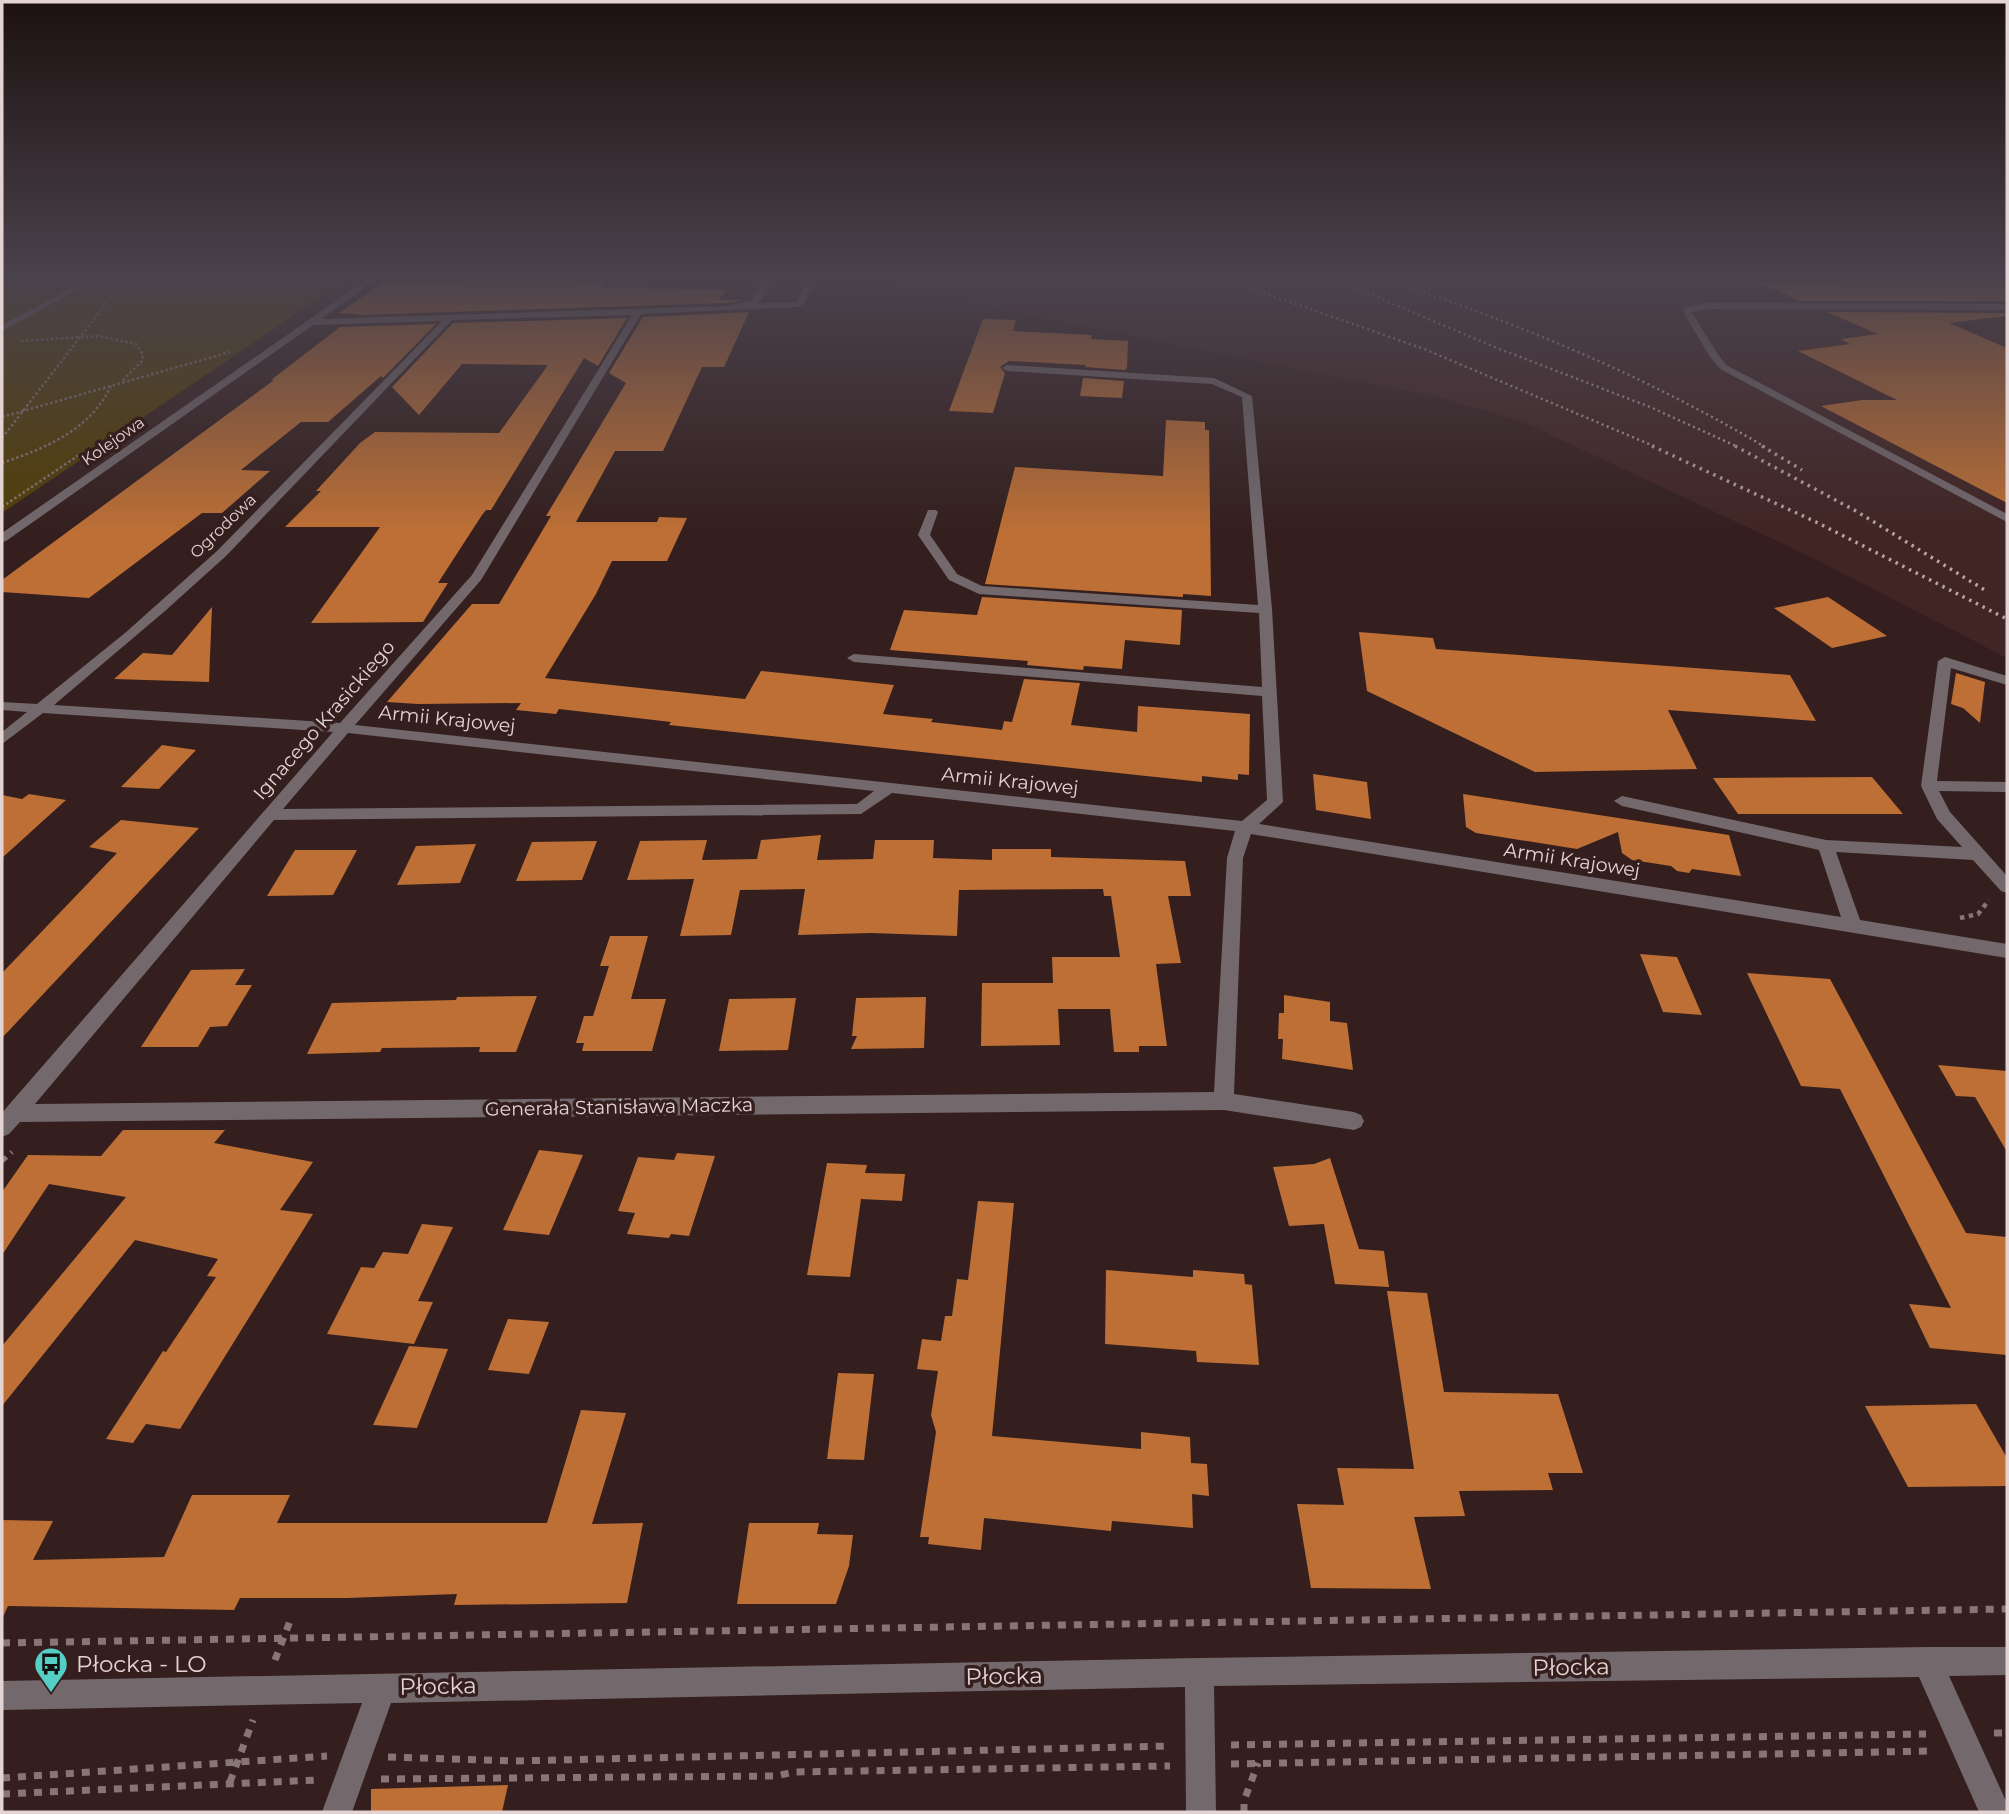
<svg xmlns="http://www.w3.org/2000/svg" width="2009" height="1814" font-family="Montserrat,sans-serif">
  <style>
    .built { fill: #412524 }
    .green { fill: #523f05 }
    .building { fill: #bd6f35 }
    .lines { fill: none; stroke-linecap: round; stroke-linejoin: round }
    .path-far3 { stroke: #887675; stroke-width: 2.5; stroke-dasharray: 2.5 2.5; stroke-linecap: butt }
    .path-far2 { stroke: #887675; stroke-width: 4.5; stroke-dasharray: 4.5 4.5; stroke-linecap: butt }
    .path-far1 { stroke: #887675; stroke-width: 5; stroke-dasharray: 6 6; stroke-linecap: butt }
    .path { stroke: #887675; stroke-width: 7; stroke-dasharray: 8 8; stroke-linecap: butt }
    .minor { fill: #73696d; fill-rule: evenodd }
    .rail-far1 { stroke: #b5a5a4; stroke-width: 2.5; stroke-dasharray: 2 3.5; stroke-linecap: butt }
    .rail { stroke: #b5a5a4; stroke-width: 3.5; stroke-dasharray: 2.5 5; stroke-linecap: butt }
    .labels { text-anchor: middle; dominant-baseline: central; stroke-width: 7; stroke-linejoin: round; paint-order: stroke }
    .far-street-label { font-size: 16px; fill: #e3d4d3; stroke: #341f1e }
    .street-label { font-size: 19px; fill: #e3d4d3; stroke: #341f1e }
    .near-poi-label { font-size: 23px; fill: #e3d4d3; stroke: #341f1e; text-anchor: start }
    .near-street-label { font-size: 23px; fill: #e3d4d3; stroke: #341f1e }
  </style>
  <rect width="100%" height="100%" fill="#341f1e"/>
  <!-- built -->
  <path class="built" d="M879,278h1128v380l-196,-101 -288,-135 -85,-25 -453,-91z"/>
  <!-- green -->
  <path class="green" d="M2,278h347l-347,235z"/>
  <!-- building -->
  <path class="building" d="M481,278h98l-4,4 31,1 -3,4 123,3 -7,10h23l-15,3 -371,12 2,-1 -19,-1 45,-31 93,-1z
    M1864,278h143v23h-206l-44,-19 113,-1z
    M749,312l-25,55h-22l-39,84h-48l-39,71h81l2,-5 28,1 -20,43h-55l-16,33 -51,84 200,21 16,-28 133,14 -11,29 50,5 -2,3 71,8 2,-9 8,1 12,-43 56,4 -9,42 66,7 1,-26 112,8 -1,61 -11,-1v6l-36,-4v6l-533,-57 2,-3 -112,-13 -3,5 -40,-4 5,-7 -103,1 -31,-2 85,-98h27l52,-88h-5l80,-133 -17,-10 34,-56z
    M1827,312l180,1v3l-58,7 58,25v155l-186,-97 41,-6h35l-99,-49 52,-7 -9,-5 37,-5z
    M627,318l-29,48 -14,-8 -93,152h-5l-4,5 -44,68h10l-25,39 -112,1 69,-96h-95l36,-36h-5l44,-48 15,-11 124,1 49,-68 -86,-1 -43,51 -27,-28 61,-64z
    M983,319l33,1 -3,11 79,4 -1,4 37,2 -1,26 -2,3 -40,-3 1,-2 -77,-4 -9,6 5,6 -12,40 -44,-2z
    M436,324l-53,54 -2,-2 -53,46h-27l-60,48 29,1 -48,42h-20l-113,85 -87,-6v-12l272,-200h-3l69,-53z
    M1083,378l41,3 -2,17 -42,-2z
    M1166,420l39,2v8h4l2,166 -28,-2v3l-198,-13 30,-117 148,9z
    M982,597l200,13 -2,35 -55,-5 -3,29 -38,-3 -1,4 -56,-5 1,-4 -138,-11 14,-40 73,5z
    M1828,597l59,39 -55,12 -58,-40z
    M212,607l-3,75 -95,-3 29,-26 29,2z
    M1359,632l74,6 3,11 354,26 26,46 -148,-11 29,59 -162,3 -168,-81z
    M1956,673l29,9 -5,41 -17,-15 -12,-4z
    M162,745l34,5 -37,39 -38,-2z
    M1313,774l54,8 4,37 -55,-9z
    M1872,777l31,37h-165l-25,-36z
    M29,794l37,6 -64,58v-63l20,4z
    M1463,794l266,41 12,41 -49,-7 -3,4 -12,-2 -6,-5 -39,-6 -10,-7 -4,-21 -41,17 -101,-16 -10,-6z
    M121,820l78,8 -197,210v-65l115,-120 -28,-6z
    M821,835l-4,25 56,-1 2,-19h59l-1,18 59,2v-11h59v8l134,4 6,35h-23l13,67 -25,1 11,82h-28v6h-25l-4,-43h-52l2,36 -79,1 1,-63h71l-1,-26h68l-9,-61h-7l-1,-7 -144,1 -2,46 -86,-3 -73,2 7,-46 -65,1 -9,45 -51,1 14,-57 -67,1 13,-39 67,-1 -5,20 55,-1 4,-19z
    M597,841l-15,39 -66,1 16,-39z
    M476,844l-16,39 -63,2 19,-39z
    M295,850h62l-24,45 -66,1z
    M610,936h38l-17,63h35l-14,52h-70l2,-8h-8l8,-27h9l16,-50h-9z
    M1640,954l37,3 25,58 -39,-3z
    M245,969l-10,16h17l-25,41 -17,1 -12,20h-57l50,-77z
    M1747,973l83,6 136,254 41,4v118l-77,-7 -21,-44 42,4 -111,-219 -39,-3z
    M1284,995l46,7v19l17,2 6,47 -71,-11 1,-20h-5l1,-26h5z
    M537,996l-21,56h-37l1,-5 -98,1 -2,4 -73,2 25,-51 124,-3 1,-3z
    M926,997l-2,51 -73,1 6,-13h-5l4,-38z
    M796,998l-8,52 -69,1 10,-52z
    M1938,1065l69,6v81l-32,-55 -19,-1z
    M123,1130h102l-11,13 99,19 -33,48 33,4 -133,215 -34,-5 -13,19 -27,-4 57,-88 3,1 50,-75 -9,-1 11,-17 -83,-19 -133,166v-60l124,-149 -77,-13 -47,71v-63l26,-37 73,1z
    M539,1150l44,5 -34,80 -46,-5z
    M677,1153l38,3 -26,80 -18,-2 -2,4 -42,-4 8,-21 -17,-2 20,-54 36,3z
    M1330,1158l29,91 25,2 5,36 -54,-3 -11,-60 -35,2 -16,-59 41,-3z
    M827,1163l40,2 -2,8 40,1 -3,27 -41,-2 -11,78 -43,-2z
    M978,1201l36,2 -22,233 149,13v-17l49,5 1,26 16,1 2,32 -17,-2 1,34 -81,-7 -1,10 -127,-13 -3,32 -53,-6 1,-7h-9l16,-105 -5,-17 7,-44 -21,-2 5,-30 19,2 4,-25h7l5,-37 11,1z
    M422,1224l31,3 -35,74 15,1 -19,42 -87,-10 34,-67 13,1 9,-16 25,2z
    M1106,1270l87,7v-7l51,4 1,10 7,1 7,80 -62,-3 -1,-11 -91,-7z
    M1387,1291l40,2 17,99 114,2 25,79h-35l5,17 -94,1 6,25 -51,1 17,72 -120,-1 -14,-84 47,1 -7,-37 77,1z
    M508,1319l41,3 -20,52 -41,-4z
    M409,1346l39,3 -31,79 -44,-3z
    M838,1373l36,1 -10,86 -37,-1z
    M1976,1404l31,54v28l-99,1 -43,-81z
    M581,1410l45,3 -34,111 51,-1 -16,80 -173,2 3,-11 -110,4h-107l-6,12 -226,-4 -6,13v-99l51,1 -20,39 131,-3 28,-62h98l-13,28h270z
    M749,1523h70l-2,11 36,1 -4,31 -13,38h-99z
    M508,1785l-6,27h-131v-23z"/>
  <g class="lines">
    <!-- path-far3 -->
    <path class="path-far3" d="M21,341l77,-5 38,8 7,10 -1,7 -20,20
      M2,417l228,-65
      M2,438l124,-160
      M2,463c44,-15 88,-33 109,-77
      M2,507l83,-56"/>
    <!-- path-far2 -->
    <path class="path-far2" d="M1960,918l18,-4 11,-14"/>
    <!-- path-far1 -->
    <path class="path-far1" d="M2,1161l10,-9"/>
    <!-- path -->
    <path class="path" d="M2,1643l2005,-34
      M275,1660l15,-39
      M1994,1733h13
      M1231,1745l695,-11
      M388,1757l125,4 657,-15
      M1231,1764l702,-13
      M2,1778l325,-22
      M381,1779l395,-3 18,-4 376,-6
      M230,1782l23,-62
      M2,1794l315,-14
      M1244,1812v-11l14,-38"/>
    <!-- minor -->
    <path class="minor" d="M91,278h9l-98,53v-6z
      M369,278h9l-57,41 406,-13 25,-6 13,-22h8l-14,25 37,-1 8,-16 7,2 -8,16 -4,3 -158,7 -160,266 -126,145 887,96 25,-21 -5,-104 -408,-34 -7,-4 7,-4 408,33 -3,-74 -280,-19 -30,-14 -31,-45 10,-25h8l2,2 -8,23 27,39 25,12 276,19 -16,-208 -30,-13 -205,-13 -5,-3 5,-3 207,13 38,18 20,213 11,193 -24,22 582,93 -22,-67 -197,-44 -8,-5 8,-5 204,44 136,7 -25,-28 -16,-33 17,-125 7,-4 62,19v9l-56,-17 -14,113 70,1v10l-68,-1 11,21 57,64v17l-6,-2 -28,-31 -137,-8 24,68 147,24v14l-756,-124 -8,24 -9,236 120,18 7,3 3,6 -3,6 -7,3 -130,-20 -1204,12 -11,12 -7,3v-24l5,-6 326,-375 -290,-19 -41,31v-12l25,-20 -25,-2v-8l35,2 88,-71 92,-82 225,-230 -129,4 -307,216 -4,1v-9zM632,315l-160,260 -132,148 -286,-18 111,-94 61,-55 226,-236zM348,733l526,58 -17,13 -574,5zM892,793l343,38 -8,27 -13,234 -1179,12 239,-284 587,-6z
      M1708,303l299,1v6l-299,-1 -17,3c10,13 27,46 37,54l279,148v8l-285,-152c-12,-9 -29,-43 -39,-58l2,-5z
      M1927,1647h80v28l-58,1 57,125 1,11h-28l-60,-135 -705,9 2,126h-30l-1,-125 -794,16 -39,109h-30l40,-109 -360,7v-29l1197,-23z"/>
    <!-- rail-far1 -->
    <path class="rail-far1" d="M1222,278l202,71 232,98
      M1332,278l165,70 153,59 88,40
      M1382,278c133,44 262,97 383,169"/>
    <!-- rail -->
    <path class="rail" d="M1652,446l164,76 191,97
      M1735,446l121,65 132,81
      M1762,446l40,24"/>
  </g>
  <!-- sky -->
  <linearGradient id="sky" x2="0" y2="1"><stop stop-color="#1d1110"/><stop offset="0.52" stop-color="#4a424c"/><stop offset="1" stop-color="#4a424c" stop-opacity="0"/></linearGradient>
  <rect width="2009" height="532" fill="url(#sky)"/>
  <!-- icons -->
  <defs>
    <g id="bus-pin" transform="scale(1.75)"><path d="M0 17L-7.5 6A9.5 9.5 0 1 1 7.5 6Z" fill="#55cec5" stroke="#341f1e"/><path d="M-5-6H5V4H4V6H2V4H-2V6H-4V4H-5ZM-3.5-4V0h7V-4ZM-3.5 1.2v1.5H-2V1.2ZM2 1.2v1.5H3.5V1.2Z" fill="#111"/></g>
  </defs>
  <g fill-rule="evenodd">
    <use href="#bus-pin" x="51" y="1664"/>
  </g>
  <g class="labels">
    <!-- far-street labels -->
    <g class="far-street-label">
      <text transform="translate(113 441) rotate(-35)">Kolejowa</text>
      <text transform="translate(223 526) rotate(-44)">Ogrodowa</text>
    </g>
    <!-- street labels -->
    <g class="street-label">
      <text transform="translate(447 719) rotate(6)">Armii Krajowej</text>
      <text transform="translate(324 720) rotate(-49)">Ignacego Krasickiego</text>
      <text transform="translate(1010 781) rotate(6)">Armii Krajowej</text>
      <text transform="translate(1572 860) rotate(9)">Armii Krajowej</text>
      <text transform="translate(619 1107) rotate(-1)">Generała Stanisława Maczka</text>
    </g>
    <!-- near-poi labels -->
    <g class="near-poi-label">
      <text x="76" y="1664">Płocka - LO</text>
    </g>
    <!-- near-street labels -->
    <g class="near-street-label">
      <text transform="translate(1571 1667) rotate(-1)">Płocka</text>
      <text transform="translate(1004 1676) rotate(-1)">Płocka</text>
      <text transform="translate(438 1686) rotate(-1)">Płocka</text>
    </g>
  </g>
  <!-- border -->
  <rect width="2009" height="1814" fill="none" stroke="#e3d4d3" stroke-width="7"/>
</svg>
